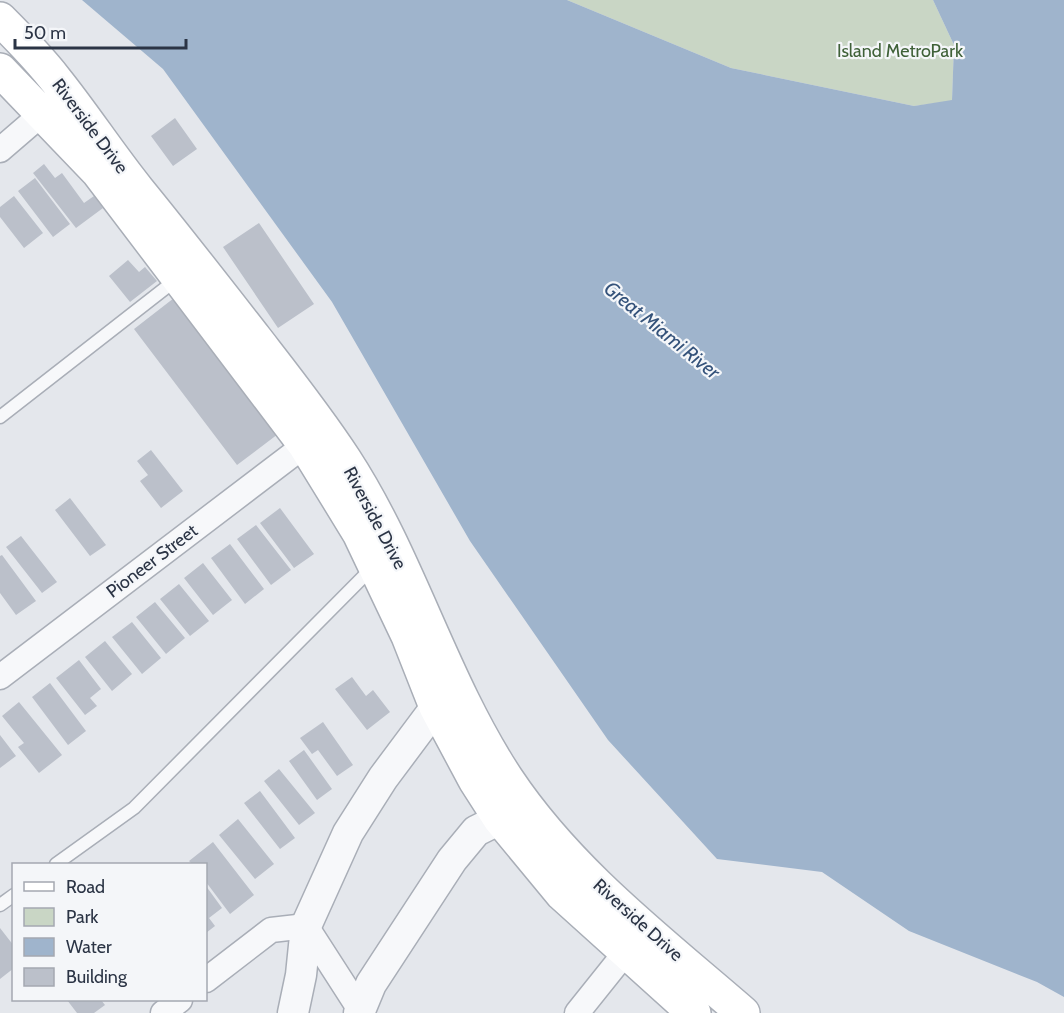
<svg xmlns="http://www.w3.org/2000/svg" width="1064" height="1013" font-family="Cabin,sans-serif">
  <style>
    .green { fill: #c9d6c5 }
    .water { fill: #9fb4cc }
    .building { fill: #bbc0ca }
    .lines { fill: none; stroke-linecap: round; stroke-linejoin: round }
    .service-casing { stroke: #a9aeb7; stroke-width: 15 }
    .minor-casing { stroke: #a9aeb7; stroke-width: 27 }
    .tertiary-casing { stroke: #a9aeb7; stroke-width: 33 }
    .secondary-casing { stroke: #a9aeb7; stroke-width: 36 }
    .service { stroke: #f7f8fa; stroke-width: 12 }
    .minor { stroke: #f7f8fa; stroke-width: 24 }
    .tertiary { stroke: #f7f8fa; stroke-width: 30 }
    .secondary { stroke: #fff; stroke-width: 33 }
    .labels { text-anchor: middle; dominant-baseline: central; stroke-width: 4.5; stroke-linejoin: round; paint-order: stroke }
    .park-label { font-size: 18px; fill: #3f6138; stroke: #f4f6f9 }
    .street-label { font-size: 18px; fill: #2b3445; stroke: #f4f6f9 }
    .water-label { font-size: 20px; font-style: italic; fill: #34527a; stroke: #f4f6f9 }
  </style>
  <rect width="100%" height="100%" fill="#e4e7ec"/>
  <!-- green -->
  <path class="green" d="M567,0h366l21,45 -2,56 -38,5 -183,-38z"/>
  <!-- water -->
  <path class="water" d="M82,0h485l164,68 183,38 38,-6 2,-55 -21,-45h131v997l-27,-15 -128,-51 -87,-59 -105,-13 -109,-119 -138,-199 -138,-239 -169,-233z"/>
  <!-- building -->
  <path class="building" d="M175,118l22,31 -24,17 -22,-30z
    M44,164l11,14 7,-5 22,30 10,-7 9,12 -27,20 -43,-55z
    M35,178l35,46 -17,13 -35,-46z
    M14,196l29,37 -19,15 -24,-31v-10z
    M259,223l55,81 -36,24 -55,-81z
    M128,260l11,12 6,-5 12,14 -27,21 -21,-26z
    M174,298l104,136 -41,31 -103,-136z
    M151,450l32,41 -22,17 -21,-27 8,-6 -11,-14z
    M70,498l36,47 -16,11 -35,-46z
    M280,508l34,46 -20,14 -34,-45z
    M256,525l35,45 -20,15 -34,-46z
    M21,536l36,46 -15,11 -36,-46z
    M230,544l34,45 -19,15 -34,-46z
    M2,555l34,46 -20,14 -16,-22v-37z
    M203,563l29,37 -19,15 -29,-37z
    M179,584l30,37 -19,15 -30,-37z
    M155,602l30,36 -19,16 -30,-37z
    M132,622l29,36 -19,16 -30,-37z
    M105,641l27,33 -20,17 -27,-34z
    M79,660l22,29 -11,9 7,8 -12,9 -29,-37z
    M352,677l14,19 7,-6 17,22 -23,18 -32,-41z
    M50,683l36,48 -18,14 -36,-48z
    M19,702l43,53 -23,18 -21,-26 6,-4 -22,-27z
    M323,722l30,43 -16,11 -19,-26 -6,4 -12,-16z
    M0,735l16,21 -16,12z
    M304,750l28,39 -15,11 -28,-39z
    M279,769l36,44 -16,12 -35,-44z
    M260,791l35,47 -15,11 -36,-46z
    M238,819l36,45 -19,15 -36,-44z
    M213,842l41,53 -24,19 -24,-32v-18h-14l-3,-3z
    M206,886l16,22 -13,10 6,8 -9,7z
    M0,928l14,18v22l-14,11z
    M67,1000h34l4,5 -11,8h-17z"/>
  <g class="lines">
    <!-- service casing -->
    <g class="service-casing">
      <path id="service" d="M0,417l177,-138
        M56,864l78,-56 240,-242
        M0,905l14,-10"/>
    </g>
    <!-- minor casing -->
    <g class="minor-casing">
      <path id="minor" d="M0,150l43,-37
        M0,677l305,-232
        M206,980l65,-50 35,-4 56,87
        M163,1013l17,-13
        M577,1013l48,-60"/>
    </g>
    <!-- tertiary casing -->
    <g class="tertiary-casing">
      <path id="tertiary" d="M293,1013l8,-38 5,-49 42,-93 35,-55 53,-71
        M359,1013l12,-29 81,-124 24,-29 24,-12"/>
    </g>
    <!-- secondary casing -->
    <g class="secondary-casing">
      <path id="secondary" d="M0,19c19,19 38,38 55,60 29,36 54,75 83,111 40,49 78,98 117,148 31,40 62,79 90,122 65,100 96,219 162,319 62,93 153,162 236,234
        M0,70l98,102 207,273 54,88 49,103 28,71 39,73 25,39 62,75 132,119"/>
    </g>
    <!-- service -->
    <use href="#service" class="service"/>
    <!-- minor -->
    <use href="#minor" class="minor"/>
    <!-- tertiary -->
    <use href="#tertiary" class="tertiary"/>
    <!-- secondary -->
    <use href="#secondary" class="secondary"/>
  </g>
  <g class="labels">
    <!-- park labels -->
    <g class="park-label">
      <text x="900" y="51">Island MetroPark</text>
    </g>
    <!-- street labels -->
    <g class="street-label">
      <text transform="translate(90 126) rotate(53)">Riverside Drive</text>
      <text transform="translate(375 518) rotate(62)">Riverside Drive</text>
      <text transform="translate(152 561) rotate(-37)">Pioneer Street</text>
      <text transform="translate(638 920) rotate(42)">Riverside Drive</text>
    </g>
    <!-- water labels -->
    <g class="water-label">
      <text transform="translate(662 330) rotate(39)">Great Miami River</text>
    </g>
  </g>
  <!-- legend -->
  <rect x="12" y="863" width="195" height="138" fill="#f4f6f9" stroke="#a4a8b1" stroke-width="1.5"/>
  <rect x="24" y="882" width="30" height="9" fill="#ffffff" stroke="#a4a8b1" stroke-width="1.5"/>
  <text x="66" y="893" font-size="18" fill="#2b3445">Road</text>
  <rect x="24" y="908" width="30" height="18" fill="#c9d6c5" stroke="#a4a8b1" stroke-width="1.5"/>
  <text x="66" y="923" font-size="18" fill="#2b3445">Park</text>
  <rect x="24" y="938" width="30" height="18" fill="#9fb4cc" stroke="#a4a8b1" stroke-width="1.5"/>
  <text x="66" y="953" font-size="18" fill="#2b3445">Water</text>
  <rect x="24" y="968" width="30" height="18" fill="#bbc0ca" stroke="#a4a8b1" stroke-width="1.5"/>
  <text x="66" y="983" font-size="18" fill="#2b3445">Building</text>
  <!-- scale -->
  <path d="M15 39v9h171v-9" fill="none" stroke="#2b3445" stroke-width="3"/>
  <text x="24" y="39" font-size="18" fill="#2b3445" stroke="#f4f6f9" stroke-width="4.5" paint-order="stroke">50 m</text>
</svg>
